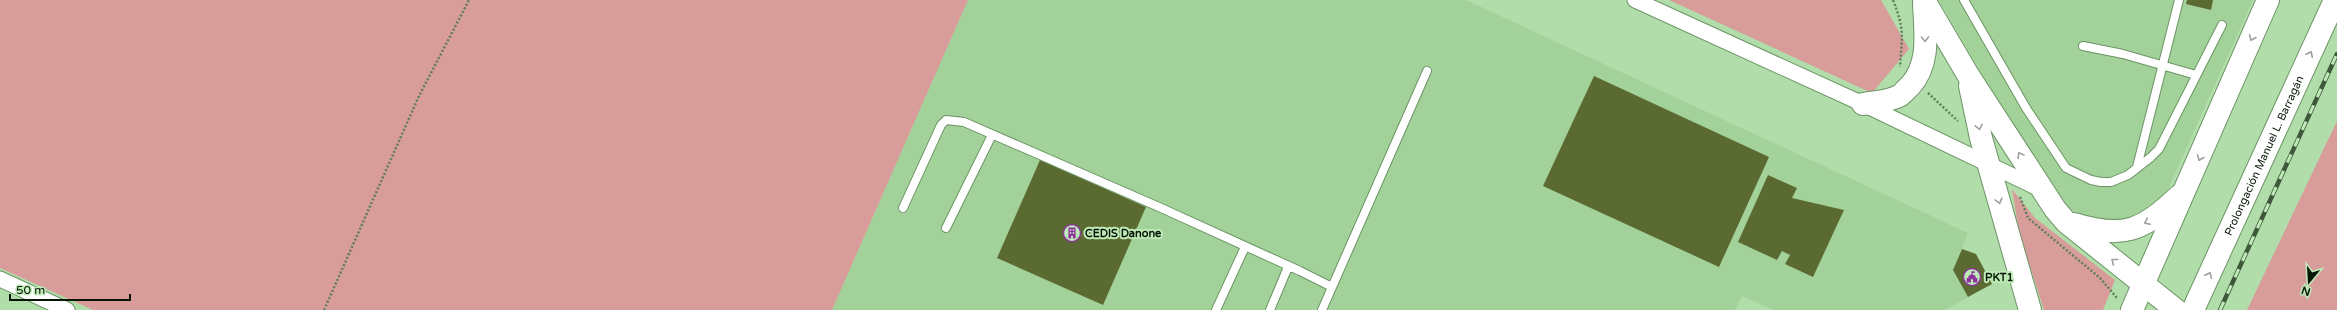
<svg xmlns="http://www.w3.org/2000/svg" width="2337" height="310" font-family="'Varela Round',sans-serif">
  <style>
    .built { fill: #a2d29a }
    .green { fill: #d89c9a }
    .building { fill: #5b6a31 }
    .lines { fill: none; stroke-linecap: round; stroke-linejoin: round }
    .lane-casing { stroke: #6b9464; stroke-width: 10 }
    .street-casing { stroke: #6b9464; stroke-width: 17 }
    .secondary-casing { stroke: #6b9464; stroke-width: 24 }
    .path { stroke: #607e5b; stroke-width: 2.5; stroke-dasharray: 2 2; stroke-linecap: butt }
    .lane { stroke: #fff; stroke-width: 8 }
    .street { stroke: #fff; stroke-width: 15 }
    .secondary { stroke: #fff; stroke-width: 22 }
    .rail-casing { stroke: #3f573b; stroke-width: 4.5 }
    .rail { stroke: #beeab7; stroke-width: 3; stroke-dasharray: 9; stroke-linecap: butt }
    .oneway { stroke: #9ba19b }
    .labels { text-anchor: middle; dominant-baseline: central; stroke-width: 4; stroke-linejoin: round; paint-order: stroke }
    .street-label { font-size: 11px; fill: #061504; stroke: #beeab7 }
    .poi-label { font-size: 11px; font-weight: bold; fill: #061504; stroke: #beeab7; text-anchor: start }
  </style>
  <rect width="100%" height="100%" fill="#b1ddaa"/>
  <!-- built -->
  <path class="built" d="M968,0h498l502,233 -15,37 15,27 -23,13h-171l-32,-14 -7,14h-903z
    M1939,0h314l-89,198 -13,14 -34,12 -37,-8 -15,-12 -20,-21z"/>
  <!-- green -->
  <path class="green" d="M0,0h968l-136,310h-739l-93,-42z
    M1669,0h212l28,49 -37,44z
    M2337,121v189h-90z
    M2012,189l23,29 80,62 -12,30h-59l-25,-78z"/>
  <!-- building -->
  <path class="building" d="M2187,0h26l-2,10 -25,-6z
    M1594,76l175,81 -50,110 -176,-81z
    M1040,160l106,47 -43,98 -106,-47z
    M1768,175l29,13 -5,10 52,12 -31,67 -28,-13 5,-9 -8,-4 -5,9 -39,-18z
    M1962,249l14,5 16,30 -24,13 -15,-27z"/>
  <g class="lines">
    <!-- lane casing -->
    <g class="lane-casing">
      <path id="lane" d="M1964,0l62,108 40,60 25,12 10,2h10l17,-7 23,-18 8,-8 63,-124
        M2083,46l40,8 73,21
        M2137,167l42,-167
        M903,208l38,-83 5,-5 18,2 195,85 141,64 32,16
        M946,228l46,-93
        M1216,310l29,-63
        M1270,310l18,-43
        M1322,310l105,-239"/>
    </g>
    <!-- street casing -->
    <g class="street-casing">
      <path id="street" d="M1635,0l228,104 177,85
        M0,279l67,31"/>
    </g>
    <!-- secondary casing -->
    <g class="secondary-casing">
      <g id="secondary">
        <path d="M1924,0l44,75 87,134 11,13 110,88"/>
        <path d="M1970,86l11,52 49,172"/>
        <path d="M1863,104c12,-2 24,-2 36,-8 4,-2 7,-7 11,-10 21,-23 15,-55 14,-83"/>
        <path d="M2074,224c49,15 69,7 105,-28"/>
        <path d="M2132,310l136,-310"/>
        <path id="s1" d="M2193,310l142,-310"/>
      </g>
    </g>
    <!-- path -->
    <path class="path" d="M1893,0c12,30 9,36 7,67
      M1928,93l30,28
      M2020,197l8,21 72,60 17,20
      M324,310l95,-214 50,-96"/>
    <!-- lane -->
    <use href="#lane" class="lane"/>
    <!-- street -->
    <use href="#street" class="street"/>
    <!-- secondary -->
    <use href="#secondary" class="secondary"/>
    <!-- rail casing -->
    <g class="rail-casing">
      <path id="rail" d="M2220,310l117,-256"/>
    </g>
    <!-- rail -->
    <use href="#rail" class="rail"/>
  </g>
  <!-- one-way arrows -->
  <defs><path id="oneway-chevron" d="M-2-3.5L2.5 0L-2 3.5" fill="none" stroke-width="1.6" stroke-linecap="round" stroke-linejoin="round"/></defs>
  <g class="oneway">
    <use href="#oneway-chevron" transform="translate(2252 38) rotate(113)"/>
    <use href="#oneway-chevron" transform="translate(1925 39) rotate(89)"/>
    <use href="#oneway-chevron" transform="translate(2310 54) rotate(-65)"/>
    <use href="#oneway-chevron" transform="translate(1979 127) rotate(78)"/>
    <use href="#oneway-chevron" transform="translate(2020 155) rotate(-120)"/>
    <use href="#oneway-chevron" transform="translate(2200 158) rotate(113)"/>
    <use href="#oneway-chevron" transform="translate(1999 201) rotate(75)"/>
    <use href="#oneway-chevron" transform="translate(2147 222) rotate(153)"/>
    <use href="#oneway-chevron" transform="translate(2114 261) rotate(-141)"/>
    <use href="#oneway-chevron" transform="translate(2209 275) rotate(-65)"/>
  </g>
  <!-- icons -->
  <defs>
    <g id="building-ring" transform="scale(0.9)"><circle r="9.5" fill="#beeab7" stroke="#8e349f" stroke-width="1.5"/><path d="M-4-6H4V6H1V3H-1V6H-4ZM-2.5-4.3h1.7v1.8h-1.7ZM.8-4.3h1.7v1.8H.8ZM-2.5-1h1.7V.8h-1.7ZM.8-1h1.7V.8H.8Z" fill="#8e349f"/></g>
    <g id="civic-ring" transform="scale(0.9)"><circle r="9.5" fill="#beeab7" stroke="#8e349f" stroke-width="1.5"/><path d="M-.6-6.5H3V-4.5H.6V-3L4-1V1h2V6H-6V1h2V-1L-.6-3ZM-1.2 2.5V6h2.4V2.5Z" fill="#8e349f"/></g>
  </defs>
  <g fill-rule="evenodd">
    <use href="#building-ring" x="1072" y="233"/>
    <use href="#civic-ring" x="1972" y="277"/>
  </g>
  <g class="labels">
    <!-- street labels -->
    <g class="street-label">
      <text stroke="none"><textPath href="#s1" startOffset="170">Prolongación Manuel L. Barragán</textPath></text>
    </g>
    <!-- poi labels -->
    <g class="poi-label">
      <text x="1085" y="233">CEDIS Danone</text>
      <text x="1985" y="277">PKT1</text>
    </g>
  </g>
  <!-- north arrow -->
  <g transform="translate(2309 282) rotate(198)" stroke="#beeab7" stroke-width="3" paint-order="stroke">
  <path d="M0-3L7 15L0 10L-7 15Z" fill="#061504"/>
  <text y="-6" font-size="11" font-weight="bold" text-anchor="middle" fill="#061504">N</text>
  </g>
  <!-- scale -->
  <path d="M10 294v6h120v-6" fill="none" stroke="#061504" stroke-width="2"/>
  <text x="16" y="294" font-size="12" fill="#061504" stroke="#beeab7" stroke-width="3" paint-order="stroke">50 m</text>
</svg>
